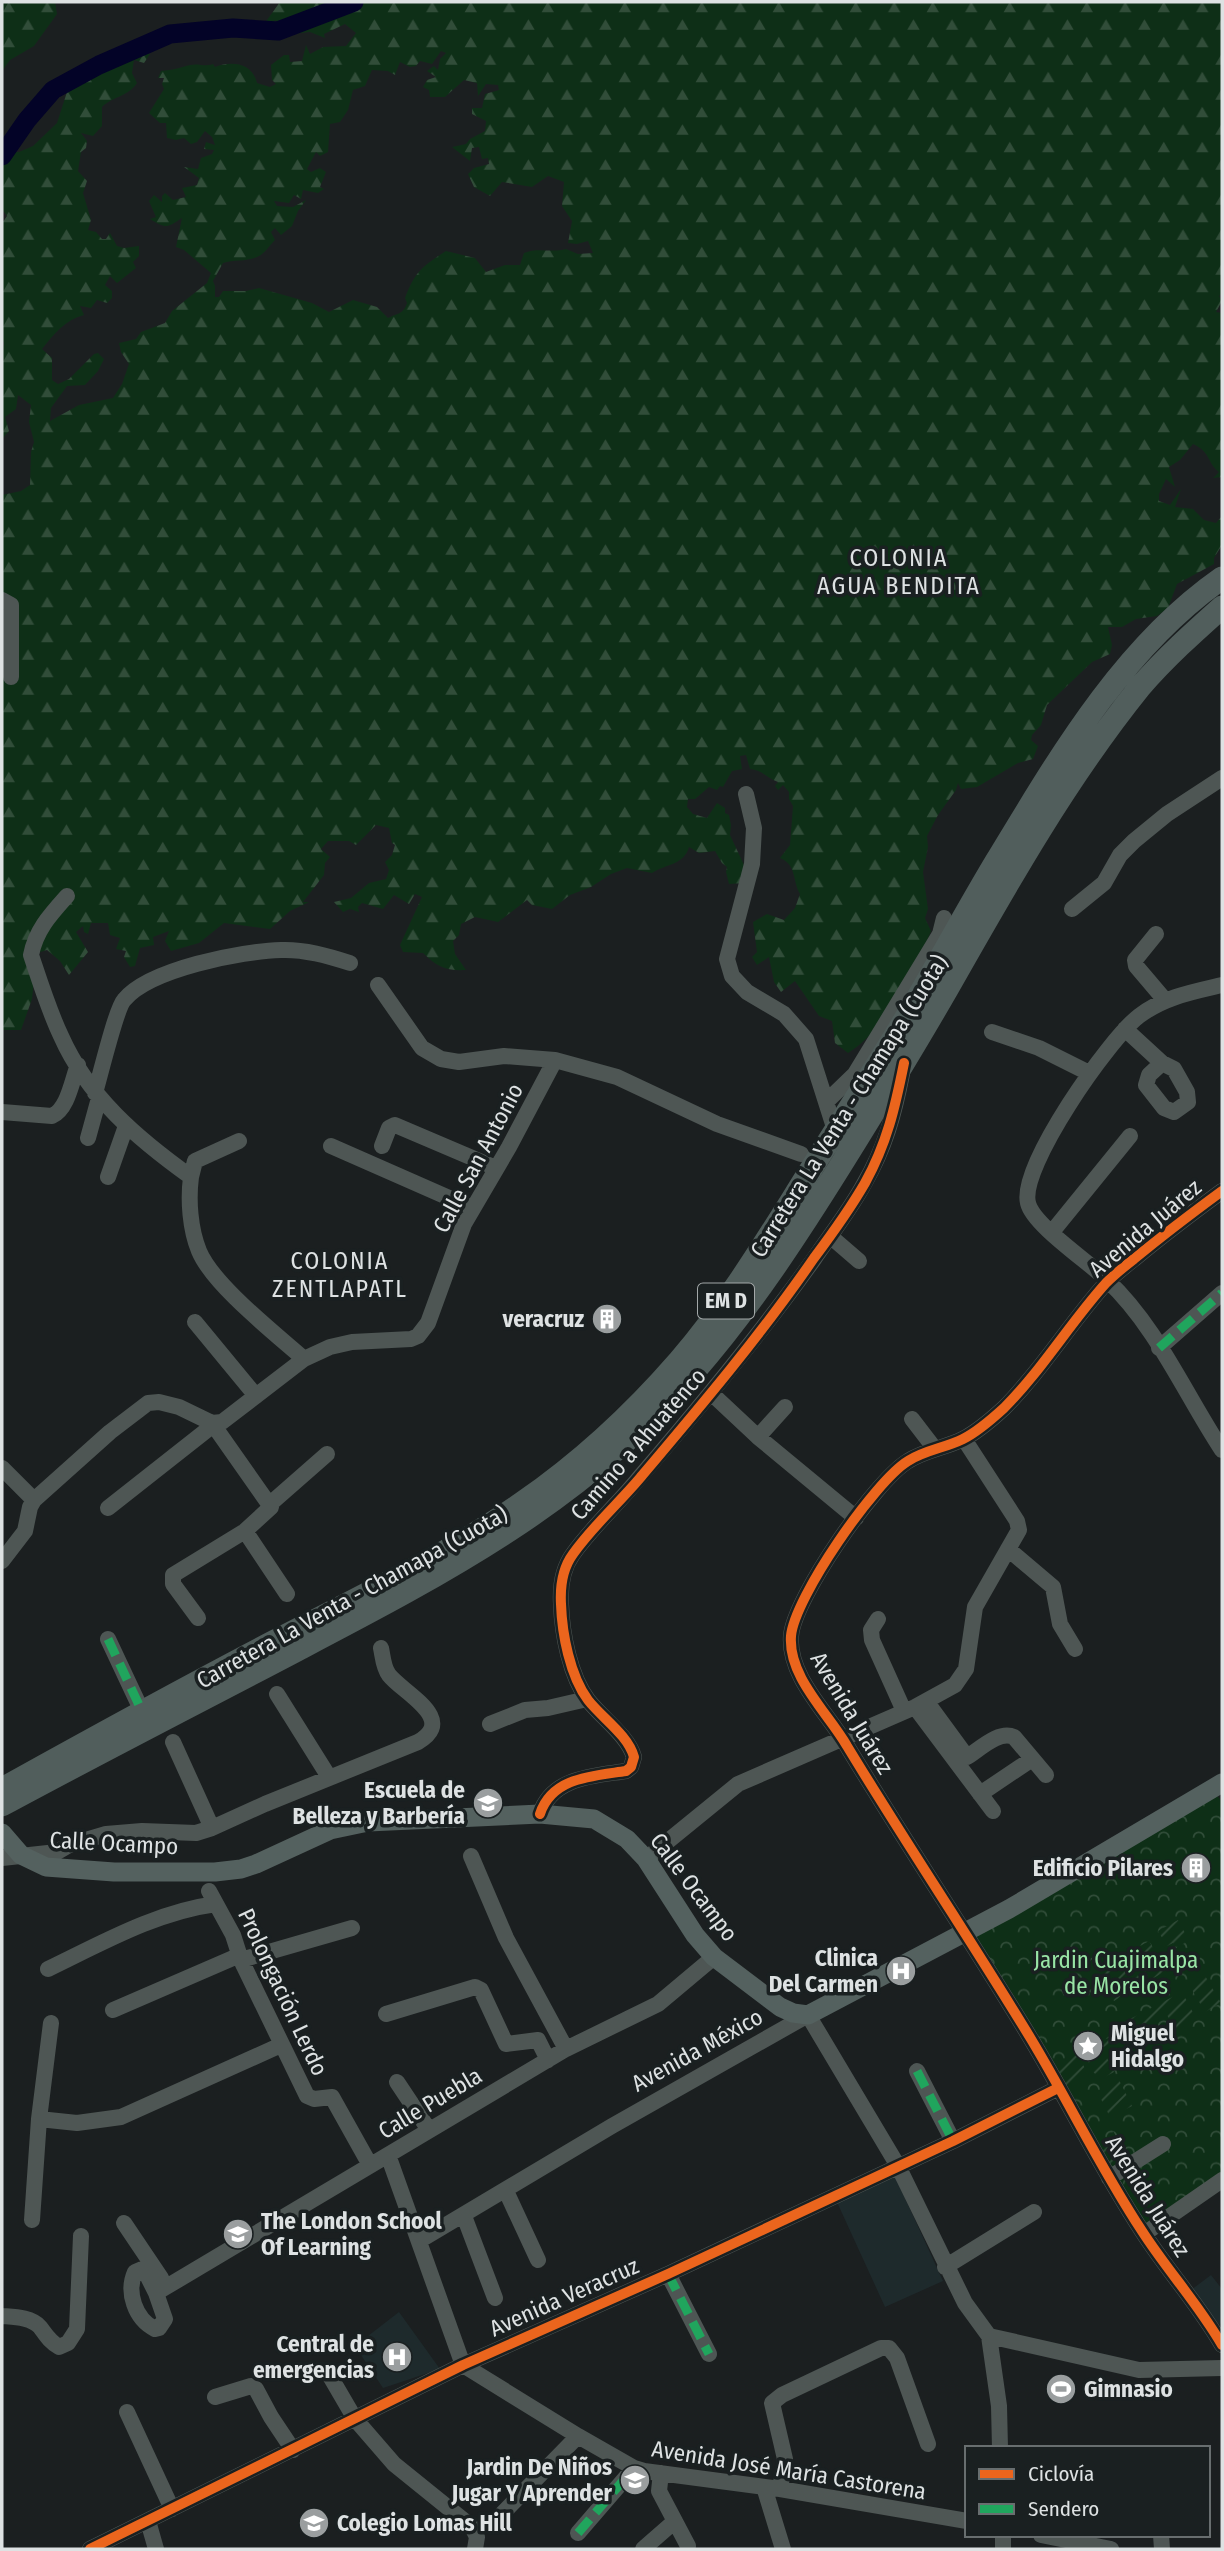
<svg xmlns="http://www.w3.org/2000/svg" width="1224" height="2551" font-family="'Fira Sans Condensed',sans-serif">
  <style>
    .built { fill: #1e2a2c }
    .forest { fill: url(#forest-firs); fill-rule: evenodd }
    .park { fill: url(#park-crowns) }
    .garden { fill: url(#garden-furrows) }
    .lines { fill: none; stroke-linecap: round; stroke-linejoin: round }
    .river { stroke: #030327; stroke-width: 19 }
    .minor { stroke: #4e5654; stroke-width: 16 }
    .major { stroke: #54615f; stroke-width: 19 }
    .highway { stroke: #515e5c; stroke-width: 23 }
    .quiet { stroke: #20a55d; stroke-width: 9; stroke-dasharray: 18 9; stroke-linecap: butt }
    .cycleway-casing { stroke: #1a2021; stroke-width: 15 }
    .cycleway { stroke: #eb651d; stroke-width: 10 }
    .labels { text-anchor: middle; dominant-baseline: central; stroke-width: 7; stroke-linejoin: round; paint-order: stroke }
    .shield { fill: #1a2021; stroke: #a3a8a9; stroke-width: 2 }
    .shield-label { font-size: 21px; font-weight: bold; fill: #dee2e3 }
    .street-label { font-size: 23px; fill: #dee2e3; stroke: #1a2021 }
    .poi-label { font-size: 23px; font-weight: bold; fill: #dee2e3; stroke: #1a2021; text-anchor: end }
    .park-label { font-size: 23px; fill: #98e4a5; stroke: #1a2021 }
    .neighbourhood-label { font-size: 24px; letter-spacing: 2px; fill: #dee2e3; stroke: #1a2021 }
  </style>
  <defs>
    <pattern id="forest-firs" width="22" height="20" patternUnits="userSpaceOnUse" patternTransform="scale(1.75)"><rect width="22" height="20" fill="#0e2f17"/><path d="M5 1l3.5 6h-7zM16 11l3.5 6h-7z" fill="#314d39"/></pattern>
    <pattern id="park-crowns" width="20" height="18" patternUnits="userSpaceOnUse" patternTransform="scale(1.75)"><rect width="20" height="18" fill="#0e2f17"/><path d="M2 6a3 3 0 1 1 6 0M12 15a3 3 0 1 1 6 0" fill="none" stroke="#314d39"/></pattern>
    <pattern id="garden-furrows" width="10" height="10" patternUnits="userSpaceOnUse" patternTransform="scale(1.75)"><rect width="10" height="10" fill="#0e2f17"/><path d="M-1 1l2-2M0 10L10 0M9 11l2-2" fill="none" stroke="#314d39"/></pattern>
  </defs>
  <rect width="100%" height="100%" fill="#1b1f20"/>
  <!-- built -->
  <path class="built" d="M894,2174l49,107 -58,26 -49,-107z
    M1211,2275l11,14v33l-3,3 -28,-35z
    M399,2312l41,57 -57,19 -28,-42z"/>
  <!-- forest -->
  <path class="forest" d="M2,2h53l2,12 -23,32 -24,14 -8,11z
    M280,2h942v291l-3,3 3,5 -6,11 6,1v164l-9,1 6,-6c-12,-9 -8,-20 -26,-28l-13,16 -11,7 6,20 -9,-8 -7,15v7l11,4 11,-16 -6,18 18,2 11,11 12,3 6,-7v29l-8,13v6l-37,20 -9,24 -11,8 -21,3 -14,8h-14l4,18 -2,9 -18,8 -45,43 -6,20 -9,10 -1,5 7,6 -5,13 -15,4 -41,24 -16,2 -3,-6 -2,7 -18,25 -11,21 1,11 -5,25 5,37 -3,9 6,13 -2,5c-21,42 -40,91 -81,117l-13,-10 -3,-22 -13,-5 -24,-35 -14,11 -7,-10 -5,-25 -12,8 -5,-8 5,-5 -4,-30 14,-8 17,6 11,-12 5,-14c-8,-14 -3,-29 -20,-36l10,-13 3,-39 -4,-7v-7l-6,-7 -5,5 -3,-4 3,-4c-11,-4 -16,-12 -28,-13l-4,-14 -6,1 2,13 -10,2 -9,16 -3,-1 -3,4 -8,-3 -14,12h-7l-1,8 6,7 14,4 10,-15 8,5v5l4,2 2,10 -1,10 14,30v18l-15,1 -3,-12 1,-5 -5,-4 -7,-12 -16,2 -10,-6c-5,18 -23,17 -37,26l-25,-5 -16,6 -20,13 -21,8 -18,14 -20,-4 -5,-5 -29,22 -23,-5 -14,7 -2,11 -6,6 2,13 11,16c-20,1 -29,-3 -43,-17l-20,-1 -3,-7 22,-48 -7,-3 -6,10 -15,-9 -11,14 -21,-6 -4,4 1,5 -9,-3 -7,3 -9,-10 17,-4 18,-15 17,-4 3,-9 -4,-8 7,-7 3,-10 -3,-2 -3,-15 -13,-3 -20,20 -7,-4h-21l-7,8 9,8 -5,6 -1,12 -21,27h6l-19,9 -20,18 -46,-6 -25,20 -28,8 -6,-10 4,-10 -16,6 1,8 -14,3 -5,18 -5,1 -6,-10 2,-6 -10,-2 4,-11 -10,-3 -2,-12h-17l-3,11 -4,-2 -1,-6 -7,6 12,20 -19,23 -9,-14 -13,-11 -10,3 -5,46 -11,31h-19v-535l19,-4 9,-6 1,-33 3,-10 -5,-20 2,-17 -13,-10 -2,14 -11,8 4,14 -7,8v-85l2,-12h-2v-119l5,-7 -5,-7v-51l6,-6h11l14,-6 24,-23 10,-31 16,-15 25,-16 8,-11 18,-1 4,4 12,1 -6,9 -10,-3 -2,13 5,10c-9,14 -24,13 -35,24v19l-9,10 -12,-3 6,8 -1,7 -5,4 -3,19 9,10 -4,12 8,27 -3,10 8,2 6,7h4l4,-6 7,13 7,2 15,-2v10l-6,6 3,6 -19,15 -7,-7 -5,9 7,6v7l-5,5 -10,-3 -6,8 -11,-2 4,9c-19,5 -30,19 -42,34l10,9v22l6,4 11,-5 25,-25 4,-1 6,6 -6,12 -13,14 -18,1 -16,22 -1,13 29,-16 34,-7 9,-14 7,-20 -8,-12 -2,-9 17,-4 5,-7 24,-9 7,-12 35,-28 4,-10 -27,-23 -8,-3 6,-29c-15,10 -16,11 -32,1l6,-2 -7,-16 5,-6 8,7v-6l3,-3 8,7 13,-3 -4,-9 15,-3 2,-7 -15,-11 14,2 3,-11 11,-4 2,-4 -10,-1 2,-7 9,3 -3,-8 -7,-6 -8,11 -6,2 -7,-6 -8,2 -9,-2 -1,-15h-6l-11,-10 15,-24 -2,-5 2,-6h-6l3,-7c12,-1 18,-3 29,-6 8,-2 16,2 23,-1l2,3c16,-6 37,-5 42,16l13,4 6,-3 -4,-4 -1,-15 13,-10h5l1,7 12,-1 4,-16 4,9 13,-7 23,-1 10,-13 -11,-9 -21,10 1,4 -15,-6 -19,2 -16,-14 -2,6 -14,5zM441,51l5,2 -6,6 -2,11 -4,-4 -7,5 9,6 -9,3 -4,7 6,3 1,7h15l19,-17 13,3 1,13 8,-12 12,1 1,5 -14,4 -3,14h-10v6l14,7 -1,10 -15,8 -4,5 -14,3 18,14 2,-13 7,-1 3,12 6,-1 1,6 -15,4 -6,6 6,13 16,9 12,-14 30,5 16,-11 16,6 -2,24 10,15 -4,22 9,1 11,-3 5,12 -15,1 -12,-5c-14,4 -29,-2 -42,4l-4,12h-15l-19,7 -11,-14 -29,-7c-23,15 -31,20 -41,47l2,5c-4,12 -10,10 -19,15l-11,-11 -24,-7 -24,12 -17,-9 -53,-15 -13,3h-23l-4,6h-4v-11l-2,-5 10,-18c11,-4 25,-1 36,-7 5,-2 11,-11 16,-16l-4,-8 4,-4 6,7 11,-9 6,-15 8,-11 -13,7 -16,-1 -3,-5 15,2 5,-8 7,4 2,-9 15,3 6,-4 -4,-2 6,-15 -6,-4 -9,4 -4,-3 9,-17 4,4 8,-4 2,-28 10,-2 8,-12 5,-20 12,-4 7,-16 16,1 7,4 5,-13 10,5 6,-1 4,-5 12,3z"/>
  <!-- park -->
  <path class="park" d="M1216,1794l6,8v374l-75,56 -181,-300z"/>
  <!-- garden -->
  <path class="garden" d="M1178,1920l7,13 -4,3 4,7 -9,4 -3,-4 -6,3 -9,-15z
    M1149,1941l17,30 -16,9 -17,-30z
    M1126,1954l17,30 -29,17 -17,-30z
    M1204,1974l17,29 -16,9 -17,-29z
    M1182,1992l15,28 -21,12 -10,-19 -30,16 -6,-10z
    M1112,2036l3,5 -13,7 12,24 -11,6 -9,-5 -11,-22z
    M1076,2053l13,22c-9,5 -10,11 -20,16l-14,-27z
    M1118,2078l14,28 -19,10 -4,-1 -9,-18 6,-5 1,-8z
    M1113,2131l18,32 -19,10 -14,-25 12,-7z"/>
  <g class="lines">
    <!-- river -->
    <path class="river" d="M2,156l25,-36 26,-30 46,-25 71,-31 63,-6 45,3 76,-29"/>
    <!-- minor -->
    <path class="minor" d="M2,600l9,5v72
      M746,794l8,34 -2,36 -25,95 5,17 15,16 37,22 22,25 27,85
      M67,896c-17,19 -31,34 -36,59 9,27 18,56 30,81 27,61 77,103 130,141 -3,23 -1,52 8,74 14,34 77,83 105,108
      M1072,909l32,-26 16,-28 14,-14 33,-27 55,-36
      M1156,934l-21,26 1,6 28,33
      M378,985l44,63 19,11 18,3 45,-6 51,4 62,17 100,47 84,30
      M1222,985c-30,7 -58,12 -83,31 -30,23 -120,151 -111,187 5,22 61,59 79,77 50,47 78,114 115,170
      M1125,1029l37,34 12,6 13,23 1,10 -14,10 -10,-4 -18,-23 3,-10 13,-12
      M992,1032l47,16 50,25
      M95,1093c5,-17 21,-84 29,-93 25,-31 118,-49 157,-50 23,-1 47,6 69,13
      M826,1102l29,-28 85,-140 4,-16
      M2,1112l50,4c16,-7 20,-36 26,-51
      M88,1138l11,-40
      M331,1146l141,62
      M382,1146l7,-18 6,-3 101,43
      M108,1177l18,-51
      M191,1177l4,-16 44,-20
      M1222,1191c-30,22 -59,44 -88,68 -9,7 -19,15 -28,24 -36,40 -64,87 -102,125 -12,11 -27,24 -41,31 -18,9 -38,11 -55,22 -33,20 -114,137 -117,175 -3,41 37,77 56,110 60,99 124,194 184,293 38,63 70,130 111,192 25,39 57,74 80,114
      M1052,1232l78,-96
      M830,1236l29,25
      M195,1322l61,74
      M1159,1348l63,-55
      M711,1393l47,44 98,81
      M912,1419l23,30
      M758,1437l27,-30
      M2,1468l32,32
      M270,1504l57,-50
      M108,1508l99,-78 5,-7 59,84 -26,24 -72,44v9l25,34
      M245,1531l42,63
      M1008,1549l45,38 7,37 15,25
      M2,1561l23,-30 5,-24 4,-7 76,-68 38,-29 11,-1 20,5 33,16 10,-1 82,-63 26,-12 22,-5 59,-3 7,-3 10,-13 36,-99 45,-77 46,-87
      M878,1619l-7,11 1,10 32,71
      M108,1639l31,66
      M277,1694l52,83
      M926,1701l41,56c13,-8 32,-27 47,-20l32,38
      M915,1707l78,104
      M490,1724l35,-14 23,-2 39,-9
      M173,1742l39,86
      M980,1794l52,-35
      M540,1814c12,-37 53,-38 86,-43l5,-4 3,-10c-6,-21 -32,-39 -46,-57 -18,-24 -26,-66 -27,-96 -1,-18 1,-35 12,-50 19,-27 45,-50 66,-76 61,-71 121,-143 175,-219 17,-25 36,-49 50,-75 21,-36 30,-69 38,-110
      M471,1856l35,82 60,111
      M2,1858l55,-6 12,-7 37,-11 36,-3 54,2 16,-5 53,-24 153,-62c40,-23 -15,-49 -29,-67 -6,-8 -6,-18 -8,-27
      M646,1859l92,-75 177,-77 40,-22 11,-16 9,-62 44,-77 -2,-9 -53,-82
      M209,1891l24,44 8,25 66,136 7,3 18,-2 38,68
      M241,1960l111,-32
      M48,1969c54,-26 108,-57 168,-65
      M113,2010l127,-55
      M386,2014l89,-27 6,3 25,54 32,-4 10,20
      M917,2071l36,70
      M397,2082l32,48
      M39,2119l38,4 44,-6 160,-72
      M388,2155l75,210
      M1109,2178l54,-34
      M506,2191l32,69
      M464,2216l31,82
      M32,2220l7,-101 12,-96
      M124,2223l37,55
      M1144,2234l78,-54
      M419,2241l193,-115 196,-111 90,151 67,137 24,33 10,70 1,42
      M945,2267l89,-55
      M668,2274l41,80
      M156,2293l-11,-22 -3,-2 -7,3c-9,20 0,47 20,57l4,-1 6,-9 -9,-26 410,-244 92,-45 56,-47
      M2,2316c12,1 29,1 38,11 6,8 9,14 19,20l9,-4 9,-14 4,-93
      M989,2336l150,34 83,-2
      M463,2365l115,71 56,32 10,3 136,18 187,32
      M301,2370l26,1 28,48 39,45 78,63 5,10 -2,12
      M215,2397l36,-11 5,3 15,28 22,33
      M127,2412l45,97
      M661,2473l-2,18 29,55
      M764,2487l19,62
      M780,2489l5,-30 -13,-56 10,-8 99,-47h8l8,10 31,86
      M500,2516l78,-80
      M148,2521l8,28
      M578,2533l56,-65
      M1041,2535l70,14
      M1161,2535l1,14
      M90,2549l373,-184 205,-91 285,-133 105,-53
      M643,2549l32,-28
      M1003,2549v-14"/>
    <!-- major -->
    <path class="major" d="M2,1833l19,22 25,12 68,5h101l26,-3 15,-5 74,-34 38,-8 172,-8 54,5 33,20 19,20 49,76 19,22 66,50 13,6 15,2 201,-106 213,-126"/>
    <!-- highway -->
    <path class="highway" d="M2,1789c90,-50 181,-100 273,-148 81,-42 173,-86 247,-138 58,-40 111,-89 157,-142 51,-59 90,-125 131,-190 31,-50 64,-100 94,-150 32,-53 61,-108 93,-161 62,-102 126,-213 225,-282
      M2,1805c98,-53 198,-104 297,-156 147,-77 283,-148 394,-276 56,-64 103,-136 148,-208 36,-58 71,-115 105,-174 59,-104 119,-211 194,-304 25,-29 54,-55 82,-80"/>
    <!-- quiet -->
    <path class="quiet" d="M1159,1348l63,-55
      M108,1639l31,66
      M917,2071l36,70
      M668,2274l41,80
      M578,2533l56,-65"/>
    <!-- cycleway casing -->
    <g class="cycleway-casing">
      <path id="cycleway" d="M1222,1191c-30,22 -59,44 -88,68 -9,7 -19,15 -28,24 -36,40 -64,87 -102,125 -12,11 -27,24 -41,31 -18,9 -38,11 -55,22 -33,20 -114,137 -117,175 -3,41 37,77 56,110 60,99 124,194 184,293 38,63 70,130 111,192 25,39 57,74 80,114
        M540,1814c12,-37 53,-38 86,-43l5,-4 3,-10c-6,-22 -32,-39 -46,-57 -18,-24 -26,-66 -27,-96 -1,-18 1,-35 12,-50 19,-27 45,-50 67,-76 60,-71 121,-143 174,-220 18,-24 36,-49 51,-75 22,-40 30,-75 39,-120
        M90,2549l373,-184 205,-91 285,-133 105,-53"/>
    </g>
    <!-- cycleway -->
    <use href="#cycleway" class="cycleway"/>
  </g>
  <!-- icons -->
  <defs>
    <g id="building-disc" transform="scale(1.575)"><circle r="9.5" fill="#9a9e9f" stroke="#1a2021"/><path d="M-4-6H4V6H1V3H-1V6H-4ZM-2.5-4.3h1.7v1.8h-1.7ZM.8-4.3h1.7v1.8H.8ZM-2.5-1h1.7V.8h-1.7ZM.8-1h1.7V.8H.8Z" fill="#fff"/></g>
    <g id="university-disc" transform="scale(1.575)"><circle r="9.5" fill="#9a9e9f" stroke="#1a2021"/><path d="M0-5L7-2L0 1L-7-2ZM-4 1L0 2.5L4 1V4Q0 6-4 4Z" fill="#fff"/></g>
    <g id="hospital-disc" transform="scale(1.575)"><circle r="9.5" fill="#9a9e9f" stroke="#1a2021"/><path d="M-5-5h3v3.5h4V-5h3V5h-3V1.5h-4V5h-3Z" fill="#fff"/></g>
    <g id="sight-disc" transform="scale(1.575)"><circle r="9.5" fill="#9a9e9f" stroke="#1a2021"/><path d="M0-6L1.8-2.2L6-1.7L2.9 1.2L3.7 5.4L0 3.3L-3.7 5.4L-2.9 1.2L-6-1.7L-1.8-2.2Z" fill="#fff"/></g>
    <g id="school-disc" transform="scale(1.575)"><circle r="9.5" fill="#9a9e9f" stroke="#1a2021"/><path d="M0-5L7-2L0 1L-7-2ZM-4 1L0 2.5L4 1V4Q0 6-4 4Z" fill="#fff"/></g>
    <g id="stadium-disc" transform="scale(1.575)"><circle r="9.5" fill="#9a9e9f" stroke="#1a2021"/><path d="M0-5a6.5 5 0 1 0 0 10a6.5 5 0 1 0 0-10ZM-3.5-1.8h7v3.6h-7Z" fill="#fff"/></g>
  </defs>
  <g fill-rule="evenodd">
    <use href="#building-disc" x="607" y="1319"/>
    <use href="#university-disc" x="488" y="1803"/>
    <use href="#building-disc" x="1196" y="1868"/>
    <use href="#hospital-disc" x="901" y="1971"/>
    <use href="#sight-disc" x="1088" y="2046"/>
    <use href="#school-disc" x="238" y="2234"/>
    <use href="#hospital-disc" x="397" y="2357"/>
    <use href="#stadium-disc" x="1061" y="2389"/>
    <use href="#school-disc" x="635" y="2480"/>
    <use href="#school-disc" x="314" y="2523"/>
  </g>
  <g class="labels">
    <!-- shield labels -->
    <rect class="shield" x="698" y="1283.5" width="56" height="35" rx="5"/>
    <g class="shield-label">
      <text x="726" y="1301">EM D</text>
    </g>
    <!-- street labels -->
    <g class="street-label">
      <text transform="translate(849 1106) rotate(-58)">Carretera La Venta - Chamapa (Cuota)</text>
      <text transform="translate(478 1158) rotate(-62)">Calle San Antonio</text>
      <text transform="translate(1145 1228) rotate(-40)">Avenida Juárez</text>
      <text transform="translate(638 1444) rotate(-49)">Camino a Ahuatenco</text>
      <text transform="translate(352 1597) rotate(-29)">Carretera La Venta - Chamapa (Cuota)</text>
      <text transform="translate(852 1713) rotate(59)">Avenida Juárez</text>
      <text transform="translate(114 1843) rotate(3)">Calle Ocampo</text>
      <text transform="translate(694 1887) rotate(53)">Calle Ocampo</text>
      <text transform="translate(283 1992) rotate(65)">Prolongación Lerdo</text>
      <text transform="translate(697 2050) rotate(-29)">Avenida México</text>
      <text transform="translate(430 2103) rotate(-31)">Calle Puebla</text>
      <text transform="translate(1148 2196) rotate(58)">Avenida Juárez</text>
      <text transform="translate(564 2297) rotate(-24)">Avenida Veracruz</text>
      <text transform="translate(789 2470) rotate(9)">Avenida José María Castorena</text>
    </g>
    <!-- poi labels -->
    <g class="poi-label">
      <text x="584" y="1319">veracruz</text>
      <text x="465" y="1790">Escuela de<tspan x="465" dy="26">Belleza y Barbería</tspan></text>
      <text x="1173" y="1868">Edificio Pilares</text>
      <text x="878" y="1958">Clinica<tspan x="878" dy="26">Del Carmen</tspan></text>
      <text x="1111" y="2033" text-anchor="start">Miguel<tspan x="1111" dy="26">Hidalgo</tspan></text>
      <text x="261" y="2221" text-anchor="start">The London School<tspan x="261" dy="26">Of Learning</tspan></text>
      <text x="374" y="2344">Central de<tspan x="374" dy="26">emergencias</tspan></text>
      <text x="1084" y="2389" text-anchor="start">Gimnasio</text>
      <text x="612" y="2467">Jardin De Niños<tspan x="612" dy="26">Jugar Y Aprender</tspan></text>
      <text x="337" y="2523" text-anchor="start">Colegio Lomas Hill</text>
    </g>
    <!-- park labels -->
    <g class="park-label">
      <text x="1116" y="1960">Jardin Cuajimalpa<tspan x="1116" dy="26">de Morelos</tspan></text>
    </g>
    <!-- neighbourhood labels -->
    <g class="neighbourhood-label">
      <text x="899" y="558">COLONIA<tspan x="899" dy="28">AGUA BENDITA</tspan></text>
      <text x="340" y="1261">COLONIA<tspan x="340" dy="28">ZENTLAPATL</tspan></text>
    </g>
  </g>
  <!-- border -->
  <rect width="1224" height="2551" fill="none" stroke="#dee2e3" stroke-width="7"/>
  <!-- legend -->
  <rect x="965" y="2446" width="245" height="91" fill="#1a2021" stroke="#686e6f" stroke-width="2"/>
  <rect x="979" y="2469" width="35" height="10" fill="#eb651d" stroke="#686e6f" stroke-width="2"/>
  <text x="1028" y="2481" font-size="21" fill="#dee2e3">Ciclovía</text>
  <rect x="979" y="2504" width="35" height="10" fill="#20a55d" stroke="#686e6f" stroke-width="2"/>
  <text x="1028" y="2516" font-size="21" fill="#dee2e3">Sendero</text>
</svg>
